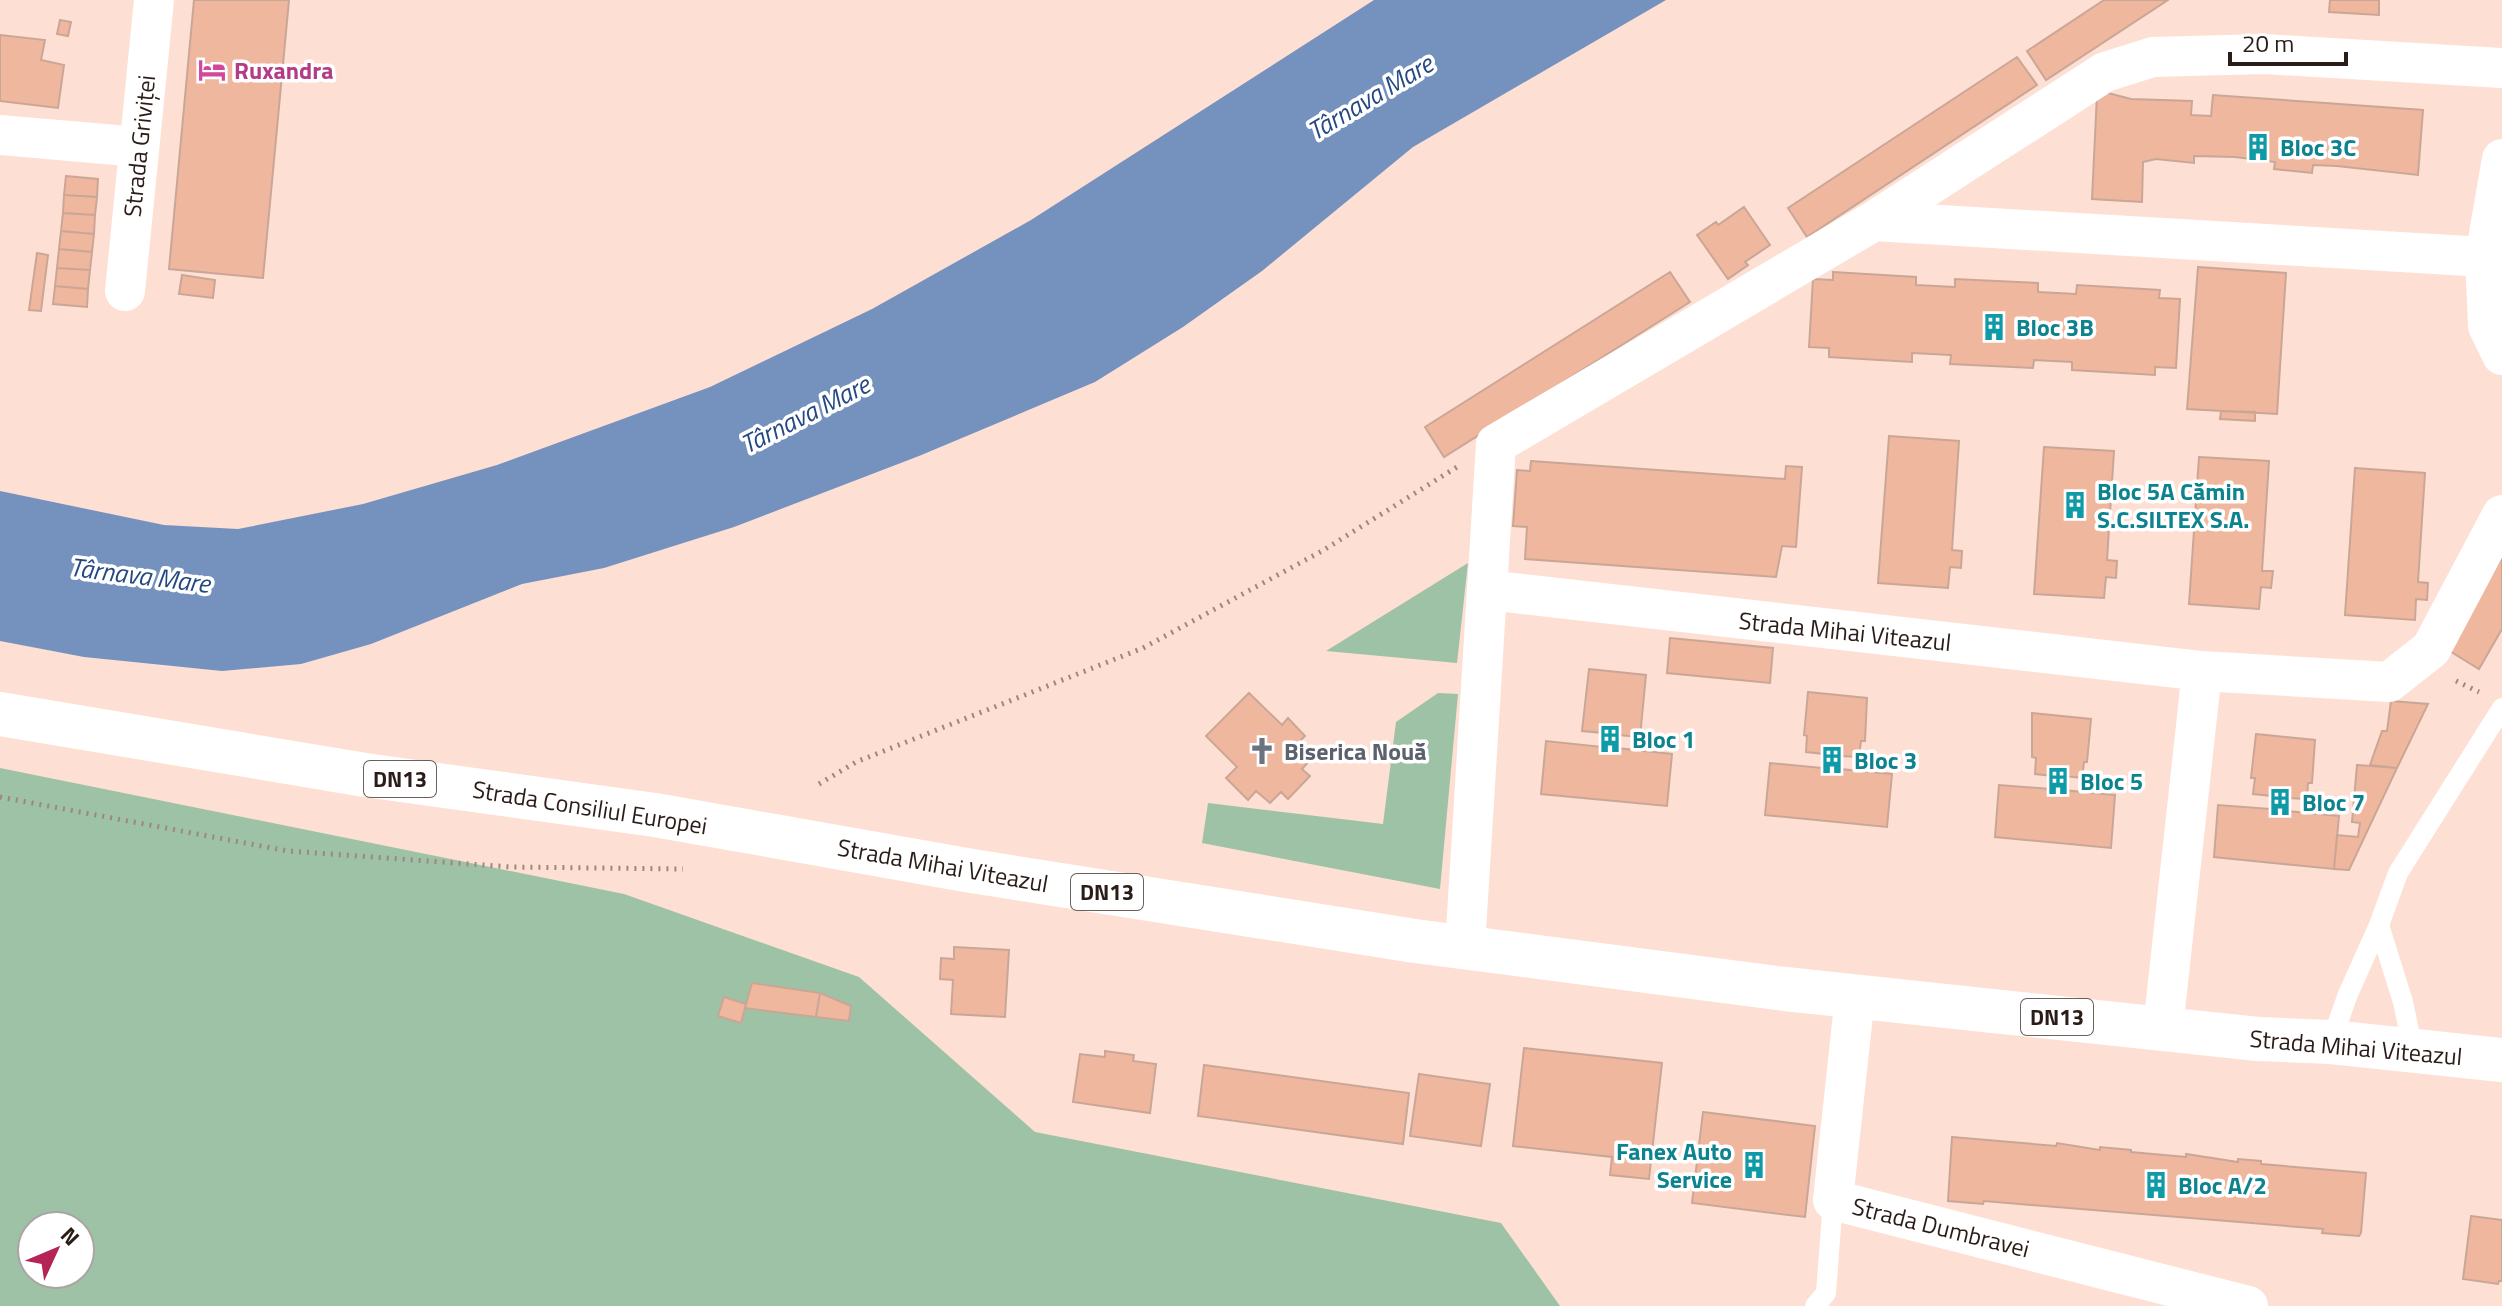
<svg xmlns="http://www.w3.org/2000/svg" width="2502" height="1306" font-family="'Titillium Web',sans-serif">
  <style>
    .green { fill: #9dc2a6; fill-rule: evenodd }
    .water { fill: #7592bf }
    .building { fill: #f0b79f; stroke: #caa697; stroke-width: 2 }
    .lines { fill: none; stroke-linecap: round; stroke-linejoin: round }
    .path { stroke: #9e877e; stroke-width: 5; stroke-dasharray: 2 6; stroke-linecap: butt }
    .lane { stroke: #fff; stroke-width: 20 }
    .street { stroke: #fff; stroke-width: 40 }
    .highway { stroke: #fff; stroke-width: 44 }
    .labels { text-anchor: middle; dominant-baseline: central; stroke-width: 7; stroke-linejoin: round; paint-order: stroke }
    .shield { fill: #fff; stroke: #6a605d; stroke-width: 2 }
    .shield-label { font-size: 22px; font-weight: bold; fill: #2a1c17 }
    .hotel-label { font-size: 24px; font-weight: bold; fill: #b23c85; stroke: #fff; text-anchor: start }
    .street-label { font-size: 24px; fill: #2a1c17; stroke: #fff }
    .culture-label { font-size: 24px; font-weight: bold; fill: #0d838f; stroke: #fff; text-anchor: start }
    .worship-label { font-size: 24px; font-weight: bold; fill: #5b616d; stroke: #fff; text-anchor: start }
    .water-label { font-size: 26px; font-style: italic; fill: #244982; stroke: #fff }
  </style>
  <rect width="100%" height="100%" fill="#fedfd3"/>
  <!-- green -->
  <path class="green" d="M1468,563l-11,100 -131,-12z
    M1438,693l20,1 -18,195 -238,-46 6,-40 175,21 13,-102z
    M0,768l624,126 235,83 176,155 466,91 59,83h-1560zM32,1226h48v48h-48z"/>
  <!-- water -->
  <path class="water" d="M1374,0h292l-253,147 -151,124 -79,56 -88,55 -176,74 -185,71 -130,41 -82,16 -151,60 -70,20 -79,7 -138,-14 -84,-16v-150l164,34 74,4 125,-25 134,-39 213,-78 162,-78 159,-89z"/>
  <!-- building -->
  <path class="building" d="M194,0h95l-26,278 -94,-9z
    M2104,0h64l-122,80 -19,-29z
    M2330,0h49v15l-50,-3z
    M60,20l11,2 -3,14 -11,-2z
    M0,35l45,5 -4,20 23,5 -6,43 -58,-7z
    M2017,57l20,28 -230,152 -19,-29z
    M2108,93l23,6 61,2 -1,14 20,1 2,-21 210,15 -5,65 -81,-9 -24,-1 -1,8 -38,-4 1,-7 -40,-5 -41,-1v7l-38,-4 -13,3 -1,40 -50,-3 5,-105z
    M66,176l32,3 -1,18 -33,-2z
    M64,195l33,2 -2,18 -32,-2z
    M1744,207l26,38 -25,17 3,3 -20,14 -31,-44 19,-13 2,3z
    M63,213l32,2 -1,19 -33,-3z
    M61,231l33,3 -2,18 -33,-3z
    M59,249l33,3 -2,18 -33,-2z
    M37,253l11,2 -7,56 -12,-1z
    M2198,267l88,6 -9,141 -90,-5z
    M57,268l33,2 -2,19 -33,-3z
    M1670,272l20,30 -246,155 -19,-30z
    M1833,272l83,5v8l39,2v-8l83,4v9l38,2 1,-9 83,5 -1,8 21,1 -4,69 -21,-1v8l-83,-5v-8l-38,-2 -1,8 -83,-4 1,-9 -39,-2v9l-83,-5v-9l-20,-1 4,-68 20,1z
    M182,275l33,5 -2,18 -34,-4z
    M55,286l33,3 -1,18 -34,-3z
    M2221,411l34,1v9l-35,-2z
    M1889,436l70,5 -7,109 10,1 -1,17 -11,-1 -2,21 -70,-5z
    M2044,447l70,4 -7,109 10,1 -1,17 -10,-1 -2,21 -70,-4z
    M2199,457l70,4 -7,110h11l-2,17 -10,-1 -2,22 -70,-5z
    M1531,461l254,18 1,-13 16,1 -6,80 -14,-1 -6,31 -251,-18 2,-32 -14,-1 4,-56 13,1z
    M2355,468l70,5 -7,109 10,1 -1,17 -11,-1 -1,21 -70,-5z
    M2502,557v72l-23,40 -31,-19z
    M1670,638l103,10 -3,35 -103,-10z
    M1589,669l57,6 -6,62 -22,-2 -1,13 55,6 -5,52 -126,-12 5,-53 56,6 1,-14 -21,-2z
    M1808,692l59,6 -2,43h-4l-2,16 -18,-1 -1,13 52,5 -5,53 -122,-12 5,-52 52,5 2,-14 -18,-2 1,-16 -3,-1z
    M1249,693l33,32 6,-7 17,18 -8,8 14,15 -9,10 8,7 -22,23 -7,-7 -11,11 -14,-12 -8,9 -22,-22 11,-11 -31,-31z
    M2391,701l37,3 -31,64 -27,-3 12,-34h5z
    M2032,713l59,6 -4,43h-3l-2,16 -18,-2 -1,14 52,5 -4,53 -116,-11 4,-52 52,4 2,-13 -18,-2 1,-16 -4,-1z
    M2256,734l59,6 -3,43h-4l-1,16 -19,-1 -1,13 52,5 -5,53 -120,-12 4,-52 52,4 2,-13 -19,-2 2,-16h-4z
    M2357,765l40,3 -48,102 -15,-1 3,-34 21,2 2,-14 -8,-1z
    M954,947l55,3 -4,67 -54,-3 2,-34 -13,-1 1,-21 13,1z
    M752,983l68,10 -4,24 -71,-9z
    M820,993l31,13 -2,15 -33,-4z
    M724,997l22,7 -5,19 -23,-7z
    M1524,1048l138,15 -13,116 -39,-4 2,-18 -99,-11z
    M1105,1051l29,4 -1,6 23,3 -6,49 -77,-11 7,-48 25,3z
    M1204,1065l205,28 -6,51 -205,-28z
    M1419,1074l71,10 -9,62 -71,-10z
    M1703,1112l112,14 -10,91 -113,-14z
    M1952,1137l104,9 1,-3 43,7v-3l31,3v2l55,5v-3l52,8v-3l23,2v3l105,9 -5,60 -2,3 -37,-3 1,-4 -339,-28 -1,3 -35,-3z
    M2471,1216l31,4v61h-3l-1,3 -35,-5z"/>
  <g class="lines">
    <!-- path -->
    <path class="path" d="M2456,681l23,11
      M819,784l37,-22 287,-114 179,-97 135,-84
      M0,797l288,54 223,16 172,2"/>
    <!-- lane -->
    <path class="lane" d="M2379,925l24,77 10,48
      M2331,1042l17,-48 31,-69 19,-52 104,-165
      M1815,1306l11,-13 7,-93"/>
    <!-- street -->
    <path class="street" d="M0,135l139,12
      M2502,159l-17,98 3,69 14,29
      M1874,221l231,-149 48,-15 111,-3 238,14
      M125,291l29,-291
      M1488,590l714,81 187,11 42,-33 71,-134
      M1465,947l31,-503 378,-223 611,36
      M1855,996l-22,204 415,106
      M2163,1028l39,-357"/>
    <!-- highway -->
    <path class="highway" d="M0,714l365,61 290,40 311,55 449,71 370,48 473,50 73,3 171,18"/>
  </g>
  <!-- icons -->
  <defs>
    <g id="hotel-bare" transform="scale(2.16)"><path d="M-6-4.5h1.5V1H6V5H4.5V3h-9V5H-6ZM-4 0a1.8 1.8 0 1 1 3.6 0ZM.5 0V-2.5h3Q6-2.5 6 0Z" fill="#d1479c" stroke="#fff" stroke-width="2.5" paint-order="stroke"/></g>
    <g id="building-bare" transform="scale(2.16)"><path d="M-4-6H4V6H1V3H-1V6H-4ZM-2.5-4.3h1.7v1.8h-1.7ZM.8-4.3h1.7v1.8H.8ZM-2.5-1h1.7V.8h-1.7ZM.8-1h1.7V.8H.8Z" fill="#0f9aa8" stroke="#fff" stroke-width="2.5" paint-order="stroke"/></g>
    <g id="church-bare" transform="scale(2.16)"><path d="M-1.2-6h2.4v3.5h3.3v2.4h-3.3V6h-2.4V-.1h-3.3v-2.4h3.3Z" fill="#6b7280" stroke="#fff" stroke-width="2.5" paint-order="stroke"/></g>
  </defs>
  <g fill-rule="evenodd">
    <use href="#hotel-bare" x="212" y="70"/>
    <use href="#building-bare" x="2258" y="147"/>
    <use href="#building-bare" x="1994" y="327"/>
    <use href="#building-bare" x="2075" y="505"/>
    <use href="#building-bare" x="1610" y="739"/>
    <use href="#church-bare" x="1262" y="751"/>
    <use href="#building-bare" x="1832" y="760"/>
    <use href="#building-bare" x="2058" y="781"/>
    <use href="#building-bare" x="2280" y="802"/>
    <use href="#building-bare" x="1754" y="1165"/>
    <use href="#building-bare" x="2156" y="1185"/>
  </g>
  <g class="labels">
    <!-- shield labels -->
    <g class="shield">
      <rect x="364" y="761" width="72" height="36" rx="6"/>
      <rect x="1071" y="874" width="72" height="36" rx="6"/>
      <rect x="2021" y="999" width="72" height="36" rx="6"/>
    </g>
    <g class="shield-label">
      <text x="400" y="779">DN13</text>
      <text x="1107" y="892">DN13</text>
      <text x="2057" y="1017">DN13</text>
    </g>
    <!-- hotel labels -->
    <g class="hotel-label">
      <text x="234" y="70">Ruxandra</text>
    </g>
    <!-- street labels -->
    <g class="street-label">
      <text transform="translate(139 146) rotate(-84)">Strada Griviței</text>
      <text transform="translate(1845 631) rotate(6)">Strada Mihai Viteazul</text>
      <text transform="translate(590 807) rotate(9)">Strada Consiliul Europei</text>
      <text transform="translate(943 865) rotate(10)">Strada Mihai Viteazul</text>
      <text transform="translate(2356 1047) rotate(5)">Strada Mihai Viteazul</text>
      <text transform="translate(1941 1227) rotate(14)">Strada Dumbravei</text>
    </g>
    <!-- culture labels -->
    <g class="culture-label">
      <text x="2280" y="147">Bloc 3C</text>
      <text x="2016" y="327">Bloc 3B</text>
      <text x="2097" y="491">Bloc 5A Cămin<tspan x="2097" dy="28">S.C.SILTEX S.A.</tspan></text>
      <text x="1632" y="739">Bloc 1</text>
      <text x="1854" y="760">Bloc 3</text>
      <text x="2080" y="781">Bloc 5</text>
      <text x="2302" y="802">Bloc 7</text>
      <text x="1732" y="1151" text-anchor="end">Fanex Auto<tspan x="1732" dy="28">Service</tspan></text>
      <text x="2178" y="1185">Bloc A/2</text>
    </g>
    <!-- worship labels -->
    <g class="worship-label">
      <text x="1284" y="751">Biserica Nouă</text>
    </g>
    <!-- water labels -->
    <g class="water-label">
      <text transform="translate(1370 97) rotate(-31)">Târnava Mare</text>
      <text transform="translate(805 414) rotate(-27)">Târnava Mare</text>
      <text transform="translate(140 575) rotate(7)">Târnava Mare</text>
    </g>
  </g>
  <!-- north arrow -->
  <g transform="translate(56 1250) rotate(46)"><circle r="38" fill="#ffffff" stroke="#aaa4a2" stroke-width="2"/>
  <path d="M0-6L14 30L0 20L-14 30Z" fill="#b42456"/>
  <text y="-12" font-size="22" font-weight="bold" text-anchor="middle" fill="#2a1c17">N</text>
  </g>
  <!-- scale -->
  <path d="M2230 52v12h116v-12" fill="none" stroke="#2a1c17" stroke-width="4"/>
  <text x="2242" y="52" font-size="24" fill="#2a1c17" stroke="#ffffff" stroke-width="6" paint-order="stroke">20 m</text>
</svg>
